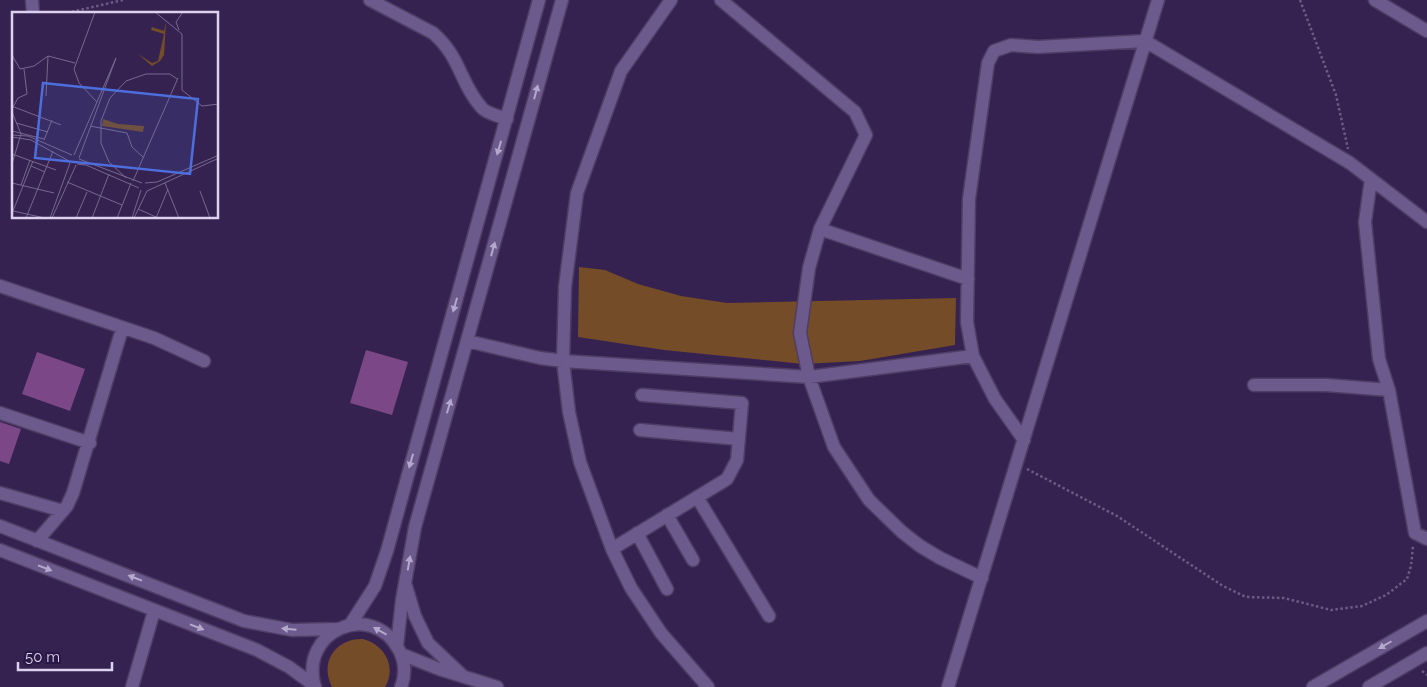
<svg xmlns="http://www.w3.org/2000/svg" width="1427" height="687" font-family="Raleway,sans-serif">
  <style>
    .green { fill: #754c28 }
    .building { fill: #7b4786 }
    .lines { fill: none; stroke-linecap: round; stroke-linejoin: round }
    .minor-casing { stroke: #4f3d65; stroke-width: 15 }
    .path { stroke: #6c5c85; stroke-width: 2.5; stroke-dasharray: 2.5 2.5; stroke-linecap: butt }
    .minor { stroke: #6d5a8d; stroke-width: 12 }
    .oneway { fill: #b5a8cd }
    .inset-road { fill: none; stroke: #786890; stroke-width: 1 }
    .view { fill: #4d6fde; fill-opacity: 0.15; stroke: #4d6fde; stroke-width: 2.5 }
    .inset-edge { fill: none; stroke: #dcd2ef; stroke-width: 2.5 }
  </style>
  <rect width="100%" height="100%" fill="#352250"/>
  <!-- green -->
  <path class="green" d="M579,267l26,3 33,14 43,12 46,7 229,-5 -1,47 -95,16 -57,3 -139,-14 -86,-13z
    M363,639c22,6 34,28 22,48h-53c-13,-25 4,-49 31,-48z"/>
  <!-- building -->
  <path class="building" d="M366,350l42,12 -16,53 -42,-12z
    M37,352l48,17 -15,42 -48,-17z
    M0,422l21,7 -12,35 -9,-3z"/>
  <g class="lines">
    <!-- minor casing -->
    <g class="minor-casing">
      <path id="minor" d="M32,0l1,14
        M370,0l63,33c28,24 27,51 49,75 5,6 18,8 25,11
        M671,0l-50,71 -44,122 -12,94 -2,74 6,51 11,50 32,87 19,39 30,45 47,54
        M721,0l134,112 11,23 -46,94 -11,39 -9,65 9,44 25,70 35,53 33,32 18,14 20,12 42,20
        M1375,0l52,31
        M1371,179l-6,43 14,137 10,31 26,143 12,6
        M820,229l148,50
        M0,286l154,52 50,23
        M467,341l73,17 23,3 246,16 164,-21
        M1254,385h72l63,5
        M0,413l90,30
        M640,430l99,9
        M1024,440l-29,-41 -22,-43 -6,-34 2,-123 19,-136 6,-12 17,-6 27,2 107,-6 205,122 77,59
        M0,493l63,18
        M697,497l72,119
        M667,515l26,45
        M0,526l244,95 48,9 46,-1
        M637,533l30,56
        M37,541l30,-35 6,-13 49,-164
        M612,549l115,-70 10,-19 5,-57 -100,-8
        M0,550l257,100 32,17 26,19
        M406,586l9,30 13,27 36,34
        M350,625l25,-39 12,-35 152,-551
        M397,646l5,-46 13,-73 147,-527
        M401,654l38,15 58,18
        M132,687l22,-76
        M315,687c-17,-56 57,-88 84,-37 6,11 7,25 2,37
        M948,687l210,-687
        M1313,687l114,-66
        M1369,687l58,-34"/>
    </g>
    <!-- path -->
    <path class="path" d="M1300,0l36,95 12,54
      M62,14l61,-14
      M1027,469l90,47 106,70 23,11 38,1 47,12 31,-4 24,-11 21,-16 4,-13 2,-20
      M1422,671l5,4"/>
    <!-- minor -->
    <use href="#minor" class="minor"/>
  </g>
  <!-- one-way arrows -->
  <defs><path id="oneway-solid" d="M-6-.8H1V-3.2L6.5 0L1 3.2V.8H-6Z" transform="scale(1.25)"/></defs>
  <g class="oneway">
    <use href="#oneway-solid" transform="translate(536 92) rotate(-75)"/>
    <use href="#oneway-solid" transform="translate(499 148) rotate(106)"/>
    <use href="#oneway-solid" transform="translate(493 249) rotate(-75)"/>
    <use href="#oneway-solid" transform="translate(455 305) rotate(106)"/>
    <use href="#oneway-solid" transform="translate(449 406) rotate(-74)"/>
    <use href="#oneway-solid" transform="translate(411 461) rotate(106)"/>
    <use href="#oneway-solid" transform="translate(409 563) rotate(-80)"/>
    <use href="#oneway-solid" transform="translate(45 568) rotate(21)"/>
    <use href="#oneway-solid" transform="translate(135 578) rotate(-159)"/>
    <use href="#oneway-solid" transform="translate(197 627) rotate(21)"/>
    <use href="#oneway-solid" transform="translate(289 629) rotate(-175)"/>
    <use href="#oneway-solid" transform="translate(380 631) rotate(-151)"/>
    <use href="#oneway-solid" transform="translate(1385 645) rotate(150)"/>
  </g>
  <!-- overview -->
  <g transform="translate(12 12)">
    <rect width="206" height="206" fill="#352250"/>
    <path d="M154,10l-2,33 -4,6 -8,5 -14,-12 14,9 6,-2 6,-27 -13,-4 1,-3 12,4zM91,107l15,5 26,2 -1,6 -41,-6z" fill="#754c28"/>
    <path class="inset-road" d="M83,0l-21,57 5,14 18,19M143,0l27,22v56l20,16 17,-2M167,18l-3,-8 7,-10M0,43l8,14 14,-3 14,-10 27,7M34,84l2,-40M2,95l47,18M0,97l6,-11 9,-4 -3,-25M0,100l9,22 -9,30M4,111l32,9M78,114l37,7 5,14 11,10M0,119l32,8M0,123l16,1 44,19M0,125l19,3 38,21M32,128l8,-20M0,142l44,16M62,143l42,-97 -37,100M67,147l63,24M65,152l9,1 53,23M19,154l14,6M114,166l-17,-16 -8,-19v-22l9,-23 16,-17 20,-7h24l7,5M121,169l45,-103M55,170l55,23M0,171l42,10M133,171l12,-1 62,-27M153,171l14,35M9,173l9,-25M135,179l72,-33M188,179l10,27M126,197l18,8M1,199l20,-50M1,199l32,7M14,206l27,-67M38,206l20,-55M40,206l24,-53M64,206l11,-26M80,206l17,-44M105,206l14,-35M120,206l9,-28M122,206l13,-27M144,206l12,-29"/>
    <path class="view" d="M31,71l155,16 -8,75 -155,-16z"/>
    <rect width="206" height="206" class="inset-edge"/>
  </g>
  <!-- scale -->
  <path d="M18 662v8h94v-8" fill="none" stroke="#dcd2ef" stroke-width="2.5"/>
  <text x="25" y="662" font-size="15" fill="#dcd2ef" stroke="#2b1745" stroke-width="4" paint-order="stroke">50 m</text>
</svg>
